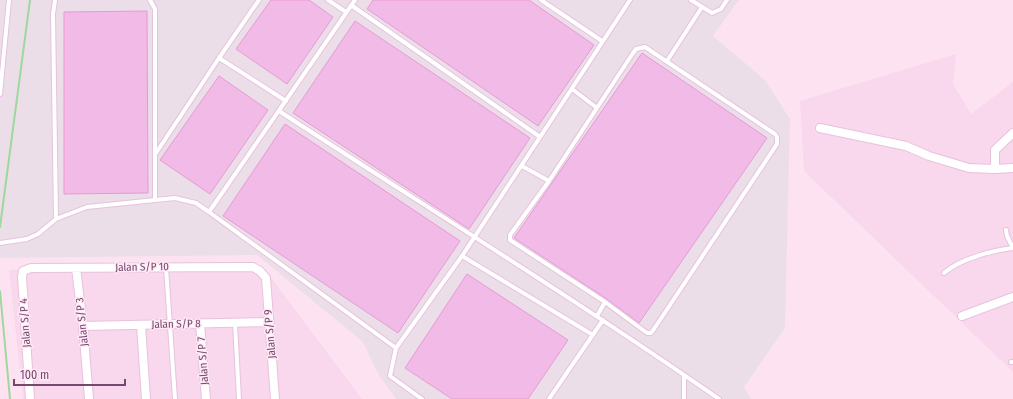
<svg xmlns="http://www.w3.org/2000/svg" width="1013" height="399" font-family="'Fira Sans Condensed',sans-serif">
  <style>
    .residential { fill: #f9d7ec }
    .industrial { fill: #ecdee8 }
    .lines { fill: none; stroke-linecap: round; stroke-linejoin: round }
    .stream { stroke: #9fd89d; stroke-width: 2 }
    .building { fill: #f2bae6; stroke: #e59ad6 }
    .service-casing { stroke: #e6c3dc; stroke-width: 6 }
    .minor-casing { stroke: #e6c3dc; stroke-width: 10 }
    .service { stroke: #fff; stroke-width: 4 }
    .minor { stroke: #fff; stroke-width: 8 }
    .labels { text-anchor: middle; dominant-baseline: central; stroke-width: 3; stroke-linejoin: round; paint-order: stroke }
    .street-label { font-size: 11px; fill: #75486d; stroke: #ffe9f6 }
  </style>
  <rect width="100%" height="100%" fill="#fde3f2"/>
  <!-- residential -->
  <path class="residential" d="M956,54l-3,30 18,30 42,-32v290l-209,-201 -4,-70z
    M253,262l16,13 93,124h-339l-14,-129z"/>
  <!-- industrial -->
  <path class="industrial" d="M0,0h739l-26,36 52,44 25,39 -5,209 -41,59 7,12h-355l-19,-27 -14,-30 -106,-87 -257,3z"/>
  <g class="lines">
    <!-- stream -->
    <path class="stream" d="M0,227l30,-227
      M0,291l10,108"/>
  </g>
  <!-- building -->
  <path class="building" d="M271,0h38l24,17 -46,67 -51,-35z
    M373,0h156l65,45 -56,81 -171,-117z
    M147,11l1,182 -84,1v-182z
    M355,21l175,117 -61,91 -176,-116z
    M642,53l125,85 -128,185 -32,-24 -93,-61z
    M219,76l49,34 -58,84 -50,-34z
    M285,124l175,117 -62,92 -175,-117z
    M467,274l101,66 -40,59h-76l-47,-31z"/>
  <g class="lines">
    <!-- service casing -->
    <g class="service-casing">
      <path id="service" d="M55,0l-2,14 3,205
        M150,0l5,9v191
        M259,0l-40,58 67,43
        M328,0l18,12
        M541,0l61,41
        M691,0l21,13 9,-4 6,-9
        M351,5l189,132
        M645,47l130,87 2,3v7l-123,185 -3,4h-4l-42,-31 -95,-62v-5l39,-54 84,-128 3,-4z
        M667,61l35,-54
        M572,89l25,19
        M0,94l9,-94
        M279,111c147,96 296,188 440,288
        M156,153l63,-95
        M522,166l27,15
        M209,212l187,136
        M0,243l27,-4 11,-5 18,-15 31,-12 88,-9 21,5 13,9 146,-212
        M462,256l131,79
        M166,268l9,131
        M944,273c16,-14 49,-23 69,-25l-6,-12 -1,-6
        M597,316l8,-14
        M235,323l4,76
        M1011,362h2
        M684,375v24
        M422,399l-32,-23 6,-28 66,-92 168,-256
        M549,399l54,-79"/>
    </g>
    <!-- minor casing -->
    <g class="minor-casing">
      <path id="minor" d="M820,128l86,18 23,10 40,12 26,1 18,-1
        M995,169v-19l18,-17
        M76,268l7,58 6,73
        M962,316l51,-19
        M200,323l6,76
        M141,325l5,74
        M83,326l185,-4
        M30,399l-8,-122 1,-6 8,-3 222,-1 7,4 6,7 9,121"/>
    </g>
    <!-- service -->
    <use href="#service" class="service"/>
    <!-- minor -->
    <use href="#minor" class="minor"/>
  </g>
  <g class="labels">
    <!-- street labels -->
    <g class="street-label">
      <text transform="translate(142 267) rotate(-1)">Jalan S/P 10</text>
      <text transform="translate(82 322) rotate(-96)">Jalan S/P 3</text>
      <text transform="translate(25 323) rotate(-94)">Jalan S/P 4</text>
      <text transform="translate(176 324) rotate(-1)">Jalan S/P 8</text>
      <text transform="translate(270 334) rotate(-95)">Jalan S/P 9</text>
      <text transform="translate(203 361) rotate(-94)">Jalan S/P 7</text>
    </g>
  </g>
  <!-- scale -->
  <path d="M14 379v6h111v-6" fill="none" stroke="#75486d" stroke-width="2"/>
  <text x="20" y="379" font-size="12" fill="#75486d" stroke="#ffe9f6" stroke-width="3" paint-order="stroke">100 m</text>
</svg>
